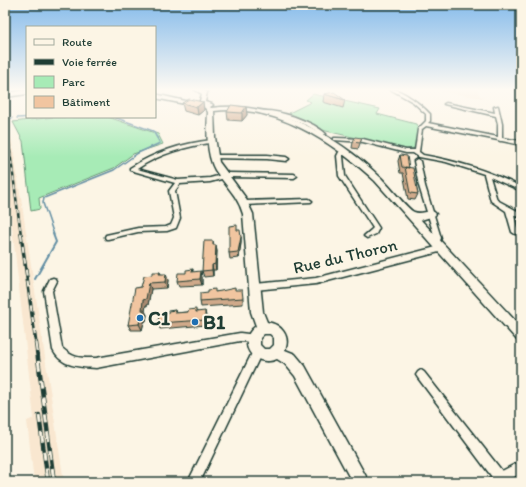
<svg xmlns="http://www.w3.org/2000/svg" width="526" height="487" font-family="Itim,sans-serif">
  <style>
    .built { fill: #f9e7d0 }
    .green { fill: #a7ebb6; stroke: #639475 }
    .lines { fill: none; stroke-linecap: round; stroke-linejoin: round }
    .stream-far1 { stroke: #638fa4; stroke-width: 1.5 }
    .stream { stroke: #638fa4; stroke-width: 2 }
    .street-casing { stroke: #1f3d34; stroke-width: 3 }
    .secondary-casing { stroke: #1f3d34; stroke-width: 3 }
    .street { fill: #fcf5e5; fill-rule: evenodd }
    .secondary { fill: #fcf5e5; fill-rule: evenodd }
    .rail-far2-casing { stroke: #1f3d34; stroke-width: 2.5 }
    .rail-far1-casing { stroke: #1f3d34; stroke-width: 3.5 }
    .rail-casing { stroke: #1f3d34; stroke-width: 4.5 }
    .rail-far2 { stroke: #fcf5e5; stroke-width: 1.5; stroke-dasharray: 4; stroke-linecap: butt }
    .rail-far1 { stroke: #fcf5e5; stroke-width: 2; stroke-dasharray: 6; stroke-linecap: butt }
    .rail { stroke: #fcf5e5; stroke-width: 3; stroke-dasharray: 9; stroke-linecap: butt }
    .wall { fill: #cfa98a; stroke: #1f3d34 }
    .shaded-wall { fill: #a98a70; stroke: #1f3d34 }
    .building { fill: #f1c5a0; stroke: #1f3d34 }
    .poi-dot { fill: #1f6fb2; stroke: #fcf5e5; stroke-width: 1.5 }
    .labels { text-anchor: middle; dominant-baseline: central; stroke-width: 4; stroke-linejoin: round; paint-order: stroke }
    .street-label { font-size: 17px; fill: #1f3d34; stroke: #fcf5e5 }
    .near-poi-label { font-size: 20px; font-weight: bold; fill: #1f3d34; stroke: #fcf5e5; text-anchor: start }
  </style>
  <rect width="100%" height="100%" fill="#fcf5e5"/>
  <filter id="ink" filterUnits="userSpaceOnUse"><feTurbulence type="fractalNoise" baseFrequency=".025" numOctaves="2"/><feDisplacementMap in="SourceGraphic" scale="8" xChannelSelector="R" yChannelSelector="G"/><feConvolveMatrix kernelMatrix="1 2 1 2 8 2 1 2 1" color-interpolation-filters="sRGB"/></filter>
  <g filter="url(#ink)">
    <!-- built -->
    <path class="built" d="M440,89h38l1,6 5,3 -42,-6z
      M5,99l16,100 43,283h-30l-7,-61 7,-3 -29,-252z"/>
    <!-- green -->
    <path class="green" d="M313,94l67,15 -3,5 39,10 2,3 -3,21 -9,1 -80,-18 -11,-4 -12,-8 -14,-6 22,-11 -5,-2z
      M53,117h55l50,17 5,10 -30,10 -19,14 -75,30 1,11 -9,2 -8,-70 -10,-19z"/>
    <g class="lines">
      <!-- stream-far1 -->
      <path class="stream-far1" d="M17,118l17,-1
        M8,119l4,-1
        M54,235l-11,-32 1,-5 70,-28 24,-17 22,-10 -7,-12 -39,-14"/>
      <!-- stream -->
      <path class="stream" d="M35,279l21,-37 -3,-8"/>
      <!-- street casing -->
      <g class="street-casing">
        <path id="street" d="M390,89c11,-1 33,17 40,25v7l-2,2 70,14v-13l-2,-8 -52,-12 2,-1 49,10 -1,-6 4,-1 4,18v14l19,3v4l-19,-4h-2l-2,-1 -72,-14 -4,3 -3,23 4,3c34,6 67,16 98,32v4l-31,-14 7,23 24,13v5l-7,-3 4,17 -1,2h-2l-3,-2 -6,-21 -15,-10 -7,-27 -38,-12 -27,-5 -6,-4h-7l-43,-11 -29,-2v-2h2l27,1 43,11h9l3,-21 8,-8v-7l-13,-12z
          M260,111c18,-2 54,11 66,23l-4,1c-17,-14 -40,-19 -62,-22z
          M212,140h2v2c-28,5 -54,11 -77,27l41,11 32,-2 19,-5 65,1 3,2 -3,2 -65,-1 -19,5 -30,2 -5,7 5,27 -4,10 -9,3 -29,1 -30,7h-2l-1,-2 1,-2 32,-7 28,-1 5,-2 3,-7 -5,-27 6,-8 -45,-13v-2c25,-16 53,-25 82,-28z
          M345,149l3,2 -5,3v2l2,20 34,52 -3,6 -9,4 -3,-2 7,-6 2,-2 -34,-52 -2,-20 2,-4z
          M214,155h53l19,2 3,2 -3,2 -19,-2 -55,-1 -1,-1z
          M417,159l3,2 5,25 16,52 -2,5 -2,1 -3,-3 1,-3 -16,-52 -5,-25z
          M309,199l3,2 -1,1 -66,3 -3,-2 3,-2z
          M440,246l3,1 1,2 -1,2 -127,33 -61,6 -3,-1 -1,-2 1,-2 3,-1 61,-6z
          M53,278l3,1 1,2 -5,10 10,57c12,11 19,10 34,10l144,-25 16,2 1,3 -1,3 -3,1 -13,-1 -144,27c-15,-1 -35,-1 -43,-18l-9,-59 6,-12z
          M257,348l3,1 2,3 -62,130h-12l66,-133z
          M421,370l3,2 78,99 19,-10v12l-15,9h-18l2,-4 2,-1 -74,-99 -2,-3 2,-3z"/>
      </g>
      <!-- secondary casing -->
      <g class="secondary-casing">
        <path id="secondary" d="M194,89h7l6,3 -2,10 7,2 1,1 -3,2 1,1c62,-8 126,27 169,69 7,6 28,33 34,35 7,3 13,-2 20,0l2,2 -2,2 -13,4 100,107v15l-4,-2 -142,-159c-42,-39 -101,-78 -161,-70l1,26 4,25 26,35 8,17 10,98 4,10c14,2 24,14 18,28l10,4 10,12 64,116h-17l-57,-106 -10,-12 -8,-5c-24,10 -42,-18 -21,-33l-5,-14 -8,-98c-5,-18 -18,-29 -28,-44 -9,-16 -8,-41 -7,-58l-3,-4 -50,-10v-4l44,10 3,-10zM264,334h6l4,4v7l-4,4h-6l-4,-4v-7z
          M27,90v4l-22,3v-4z"/>
      </g>
      <!-- street -->
      <use href="#street" class="street"/>
      <!-- secondary -->
      <use href="#secondary" class="secondary"/>
      <!-- rail-far2 casing -->
      <g class="rail-far2-casing">
        <path id="rail-far2" d="M5,114l16,121"/>
      </g>
      <!-- rail-far1 casing -->
      <g class="rail-far1-casing">
        <path id="rail-far1" d="M21,234l15,110"/>
      </g>
      <!-- rail casing -->
      <g class="rail-casing">
        <path id="rail" d="M36,343l18,139
          M39,415l9,67"/>
      </g>
      <!-- rail-far2 -->
      <use href="#rail-far2" class="rail-far2"/>
      <!-- rail-far1 -->
      <use href="#rail-far1" class="rail-far1"/>
      <!-- rail -->
      <use href="#rail" class="rail"/>
    </g>
    <!-- wall -->
    <path class="wall" d="M324,94l21,6 -2,8 -20,-6z
      M203,102l1,8 -6,5 -14,-4 -2,-8z
      M246,107l1,8 -5,6 -14,-1 -1,-8z
      M362,138l-4,11 -6,-1 1,-6z
      M400,155l9,13 9,26 -3,6 -7,-1 -5,-26h-3l-2,-12z
      M237,230l4,7v6l-2,15 -9,1 -1,-6z
      M213,241l1,4 3,6 -1,19h-3v6l-9,1 -2,-6z
      M193,269v3l9,5v8l-23,1 -2,-5 9,-8z
      M160,272l1,2 7,6 -1,8 -16,1 -3,16h-2l-1,6 2,4 -1,6 -2,1 -2,8h-11l-3,-5 13,-38z
      M235,290l8,8v6l-42,3 -1,-6 16,-9z
      M175,310l1,3 20,-2 10,5v9l-46,4 -2,-6 10,-10z"/>
    <!-- shaded-wall -->
    <path class="shaded-wall" d="M203,102l1,8 -6,5 -1,-8z
      M246,107l1,8 -5,6v-8z
      M241,237v6l-2,15 -1,-6z
      M216,245l1,6 -1,19 -1,-6z
      M212,265l1,5v6l-1,-6z
      M201,271l1,6v8l-2,-6z
      M166,274l2,6 -1,8 -2,-6z
      M149,283l2,6 -3,16h-2l-1,6 2,4 -1,6 -2,1 -2,8 -3,-6 4,-24z
      M205,311l1,5v9l-1,-5z"/>
    <!-- building -->
    <path class="building" d="M334,92l11,8 -21,-6z
      M189,99l14,3 -6,5 -15,-4z
      M231,105l15,2 -4,6 -15,-1z
      M355,137l7,1 -2,5 -7,-1z
      M400,155l7,1 2,12 -7,-1z
      M405,167l8,1 5,26 -8,-1z
      M237,225v5h3l1,7 -3,15 -9,1v-27z
      M204,241h9v4h3l-1,19 -3,1v5l-10,1z
      M193,269l-1,3 9,-1 -1,8 -23,2 1,-8h8v-3z
      M152,272h8l-1,2h7l-1,8 -16,1 -3,16 -3,1 -1,10h2l-1,6h-2l-2,8 -11,1 7,-37 6,-1 3,-11 8,-1z
      M235,288v2h7l1,8 -43,3v-8l8,-1v-2l7,-1v3l6,-1z
      M196,309v3l9,-1v9l-47,3 1,-9 9,-1v-2l7,-1v3l13,-1v-2z"/>
  </g>
  <!-- sky -->
  <linearGradient id="sky" x2="0" y2="1"><stop stop-color="#85bbeb"/><stop offset="0.57" stop-color="#fefaf3"/><stop offset="1" stop-color="#fefaf3" stop-opacity="0"/></linearGradient>
  <rect width="526" height="157" fill="url(#sky)"/>
  <!-- markers -->
  <g class="poi-dot">
    <circle cx="140" cy="318" r="4"/>
    <circle cx="195" cy="322" r="4"/>
  </g>
  <g class="labels">
    <!-- street labels -->
    <g class="street-label">
      <text transform="translate(345 256) rotate(-13)">Rue du Thoron</text>
    </g>
    <!-- near-poi labels -->
    <g class="near-poi-label">
      <text x="148" y="318">C1</text>
      <text x="203" y="322">B1</text>
    </g>
  </g>
  <!-- margin -->
  <rect width="526" height="487" fill="none" stroke="#fcf5e5" stroke-width="20"/>
  <rect x="10" y="10" width="506" height="467" fill="none" stroke="#1f3d34" stroke-width="1.5" filter="url(#ink)"/>
  <!-- legend -->
  <rect x="26" y="26" width="130" height="92" fill="#fcf5e5" stroke="#a4ab9e"/>
  <rect x="34" y="39" width="20" height="6" fill="#fcf5e5" stroke="#a4ab9e"/>
  <text x="62" y="46" font-size="12" fill="#1f3d34">Route</text>
  <rect x="34" y="59" width="20" height="6" fill="#1f3d34" stroke="#a4ab9e"/>
  <text x="62" y="66" font-size="12" fill="#1f3d34">Voie ferrée</text>
  <rect x="34" y="76" width="20" height="12" fill="#a7ebb6" stroke="#a4ab9e"/>
  <text x="62" y="86" font-size="12" fill="#1f3d34">Parc</text>
  <rect x="34" y="96" width="20" height="12" fill="#f1c5a0" stroke="#a4ab9e"/>
  <text x="62" y="106" font-size="12" fill="#1f3d34">Bâtiment</text>
</svg>
